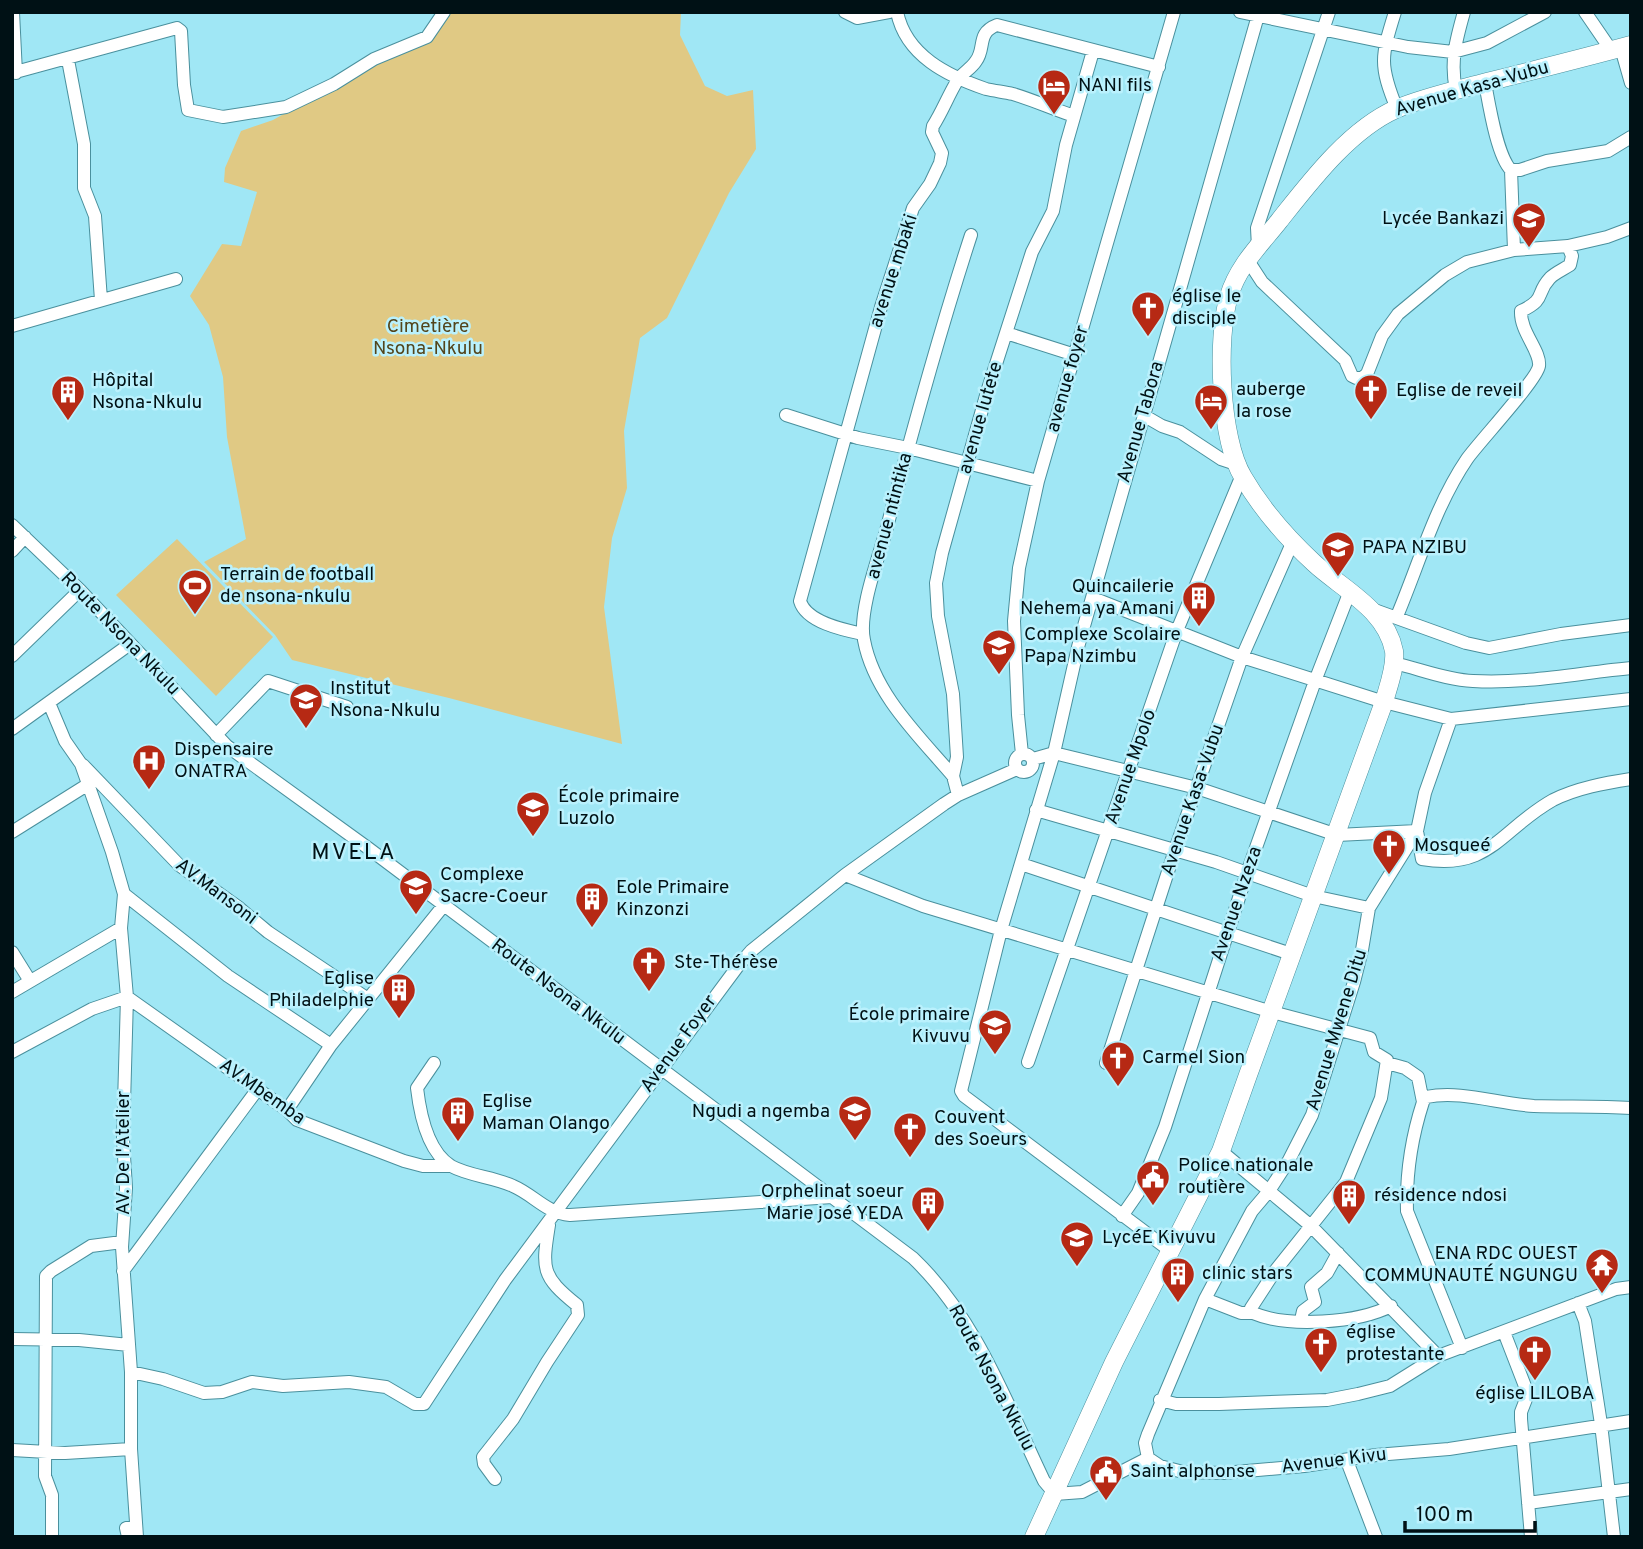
<svg xmlns="http://www.w3.org/2000/svg" width="1643" height="1549" font-family="Overpass,sans-serif">
  <style>
    .green { fill: #e0c984 }
    .lines { fill: none; stroke-linecap: round; stroke-linejoin: round }
    .minor-casing { stroke: #4a909d; stroke-width: 14 }
    .highway-casing { stroke: #4a909d; stroke-width: 19 }
    .minor { stroke: #fff; stroke-width: 12 }
    .highway { stroke: #fff; stroke-width: 18 }
    .labels { text-anchor: middle; dominant-baseline: central; stroke-width: 5; stroke-linejoin: round; paint-order: stroke }
    .poi-label { font-size: 19px; fill: #001115; stroke: #baf1fd; text-anchor: start }
    .street-label { font-size: 19px; fill: #001115; stroke: #baf1fd }
    .park-label { font-size: 19px; fill: #53451c; stroke: #baf1fd }
    .quarter-label { font-size: 23px; letter-spacing: 2px; fill: #001115; stroke: #baf1fd }
  </style>
  <rect width="100%" height="100%" fill="#a0e7f5"/>
  <!-- green -->
  <path class="green" d="M448,12h233l-1,23 25,51 22,10 26,-6 3,59 -27,44 -62,125 -27,20 -16,93 3,57 -15,50 -8,69 18,137 -173,-46 -157,-38 -17,-25 -71,-73 42,-23 -19,-102 -4,-60 -14,-52 -19,-29 32,-52 19,2 16,-54 -33,-10 1,-14 16,-37 32,-11 87,-49 69,-32z
    M177,539l96,98 -57,59 -100,-101z"/>
  <g class="lines">
    <!-- minor casing -->
    <g class="minor-casing">
      <path id="minor" d="M13,12l3,61
        M845,12l12,6 32,-6
        M897,12c9,44 51,64 89,77 9,2 18,3 27,5 20,6 40,15 61,22
        M1240,12l168,35 45,5 34,-9 58,-31
        M1395,12c-14,45 -16,53 2,97
        M1585,12l26,38
        M1621,48l10,35
        M68,60l16,84v44l11,28 6,84
        M12,73l165,-45 4,3 3,54 4,25 35,7 63,-10 48,-23 40,-25 53,-22 17,-25
        M1485,83c4,21 12,73 26,87l3,80
        M1456,90c-6,-28 0,-50 8,-78
        M1511,170h9l27,-9 61,-10 23,-14
        M1258,247l-1,-19 72,-216
        M1247,259l15,23 83,78 7,16 4,2h6l5,-4 15,-38 16,-22 47,-39 22,-13 47,-12 54,-4 39,-9 24,-9
        M12,326l164,-47
        M1006,333l69,22
        M786,415l72,23 50,10 130,33
        M1143,415l19,11 18,6 41,27 9,3 4,-3
        M12,525l68,65 147,156 141,102 545,410c63,60 94,146 131,223l11,13 27,-2 66,-34
        M12,551l13,-14
        M1093,598l149,59 142,45 67,17 180,-20
        M1369,608l97,35 23,5 72,-14 70,-9
        M1397,616c22,-52 38,-110 70,-157 12,-17 70,-79 72,-93 2,-15 -19,-34 -18,-55 26,-12 14,-17 29,-33 5,-5 14,-9 20,-13l2,-9 -4,-10
        M863,634c-20,-4 -57,-12 -63,-33l81,-294 32,-99 17,-24 10,-21 2,-10 -10,-21 1,-6c9,-14 15,-30 24,-45 5,-8 14,-12 19,-20 10,-13 0,-28 21,-36l162,42
        M12,656l68,-66
        M1394,663c26,6 53,17 79,18 53,3 106,-8 158,-13
        M49,703l16,38 16,23 31,88 12,42 -3,34 6,69 -4,143 3,48 -4,59 9,125v77l6,88
        M12,729l118,-85
        M216,735l52,-54 79,26
        M1015 763a9 9 0 1 1 18 0a9 9 0 1 1-18 0Z
        M1022,754l-4,-39 -4,-94 5,-53 19,-87 136,-469
        M1033,759l21,-6 24,-106 181,-635
        M83,765l96,100 59,42 30,25 100,67
        M953,776c-34,-40 -79,-82 -89,-136 -6,-27 14,-81 22,-109 26,-99 53,-198 85,-296
        M958,795l-5,-19 4,-19 -4,-63 -15,-78 -2,-33 6,-30 45,-161 45,-140 21,-41 13,-66 27,-94
        M1036,810l180,52 97,34 56,12
        M12,832l75,-47
        M1021,864l273,91
        M845,875l78,31 349,106 98,26 4,14 13,8 -6,38 -35,84 -71,89 -24,37 2,5c35,15 105,10 138,-7
        M124,894l104,82 103,69
        M12,952l18,29
        M12,992l109,-64
        M12,1052l80,-43 35,-12 160,113 10,10 107,41 19,5h28
        M1028,1062l148,-429 66,-158
        M434,1063l-17,25c3,26 10,63 34,78 18,10 43,11 62,20 21,9 33,27 57,29l262,-18
        M1106,1063l69,-213 67,-193 51,-116
        M1387,1063l18,5 13,9 5,25
        M287,1110l44,-65 113,-140
        M1221,1151l90,75 127,130
        M1122,1216l16,-23 27,-66 82,-254 68,-192 35,-90
        M1169,1250l-205,-154 -3,-5 40,-161 53,-177 143,35 140,47 80,-4 5,28c68,12 79,-30 131,-59 24,-12 52,-17 78,-21
        M123,1271l134,-181
        M1205,1299l36,14h12
        M1578,1303l7,18 16,103 13,113
        M1301,1320l2,-9 12,-9 -4,-15 16,-14 11,-20
        M1504,1332l24,62 -7,18v7l10,118
        M12,1339l67,1 50,5
        M1462,1348l-55,-137c-1,-35 5,-75 16,-109l3,-5c36,-7 72,7 108,9 32,1 64,0 97,2
        M131,1372l32,7 41,14 18,-1 30,-10 31,4 66,-4 37,5 29,17h9l81,-124 233,-314 13,-15 94,-76 99,-71 14,-9 59,-26
        M1160,1400l16,4h43l108,-4 31,-6 32,-8 48,-30 178,-67 15,-2
        M12,1450l53,3 66,-4
        M1148,1458l-3,-15 3,-9 57,-135 47,-88 17,-20 20,-31 23,-45 42,-133 8,-32 7,-42 48,-77 8,-38 26,-74
        M1148,1458l12,8 23,6 41,1 80,-7 72,-11 73,-6 182,-28
        M1347,1461l29,76
        M495,1479l-11,-15 -1,-7 30,-38 34,-57 31,-47 -1,-10c-36,-29 -35,-36 -28,-80
        M1528,1503l103,-14
        M52,1537v-42l-7,-19 1,-200 5,-5 40,-25 31,-4
        M128,1537l-2,-9 9,-2"/>
    </g>
    <!-- highway casing -->
    <g class="highway-casing">
      <path id="highway" d="M1034,1537l80,-175 107,-211 27,-76 136,-373c4,-15 12,-35 10,-51 -8,-42 -52,-62 -80,-88 -27,-25 -53,-55 -71,-86 -23,-38 -27,-139 -14,-181 9,-30 31,-51 50,-75 31,-39 70,-91 117,-112 28,-12 61,-19 91,-27 48,-12 96,-24 144,-37"/>
    </g>
    <!-- minor -->
    <use href="#minor" class="minor"/>
    <!-- highway -->
    <use href="#highway" class="highway"/>
  </g>
  <!-- icons -->
  <defs>
    <g id="hotel-pin" transform="scale(1.75)"><path d="M0 17L-7.5 6A9.5 9.5 0 1 1 7.5 6Z" fill="#b62914" stroke="#baf1fd"/><path d="M-6-4.5h1.5V1H6V5H4.5V3h-9V5H-6ZM-4 0a1.8 1.8 0 1 1 3.6 0ZM.5 0V-2.5h3Q6-2.5 6 0Z" fill="#fff"/></g>
    <g id="school-pin" transform="scale(1.75)"><path d="M0 17L-7.5 6A9.5 9.5 0 1 1 7.5 6Z" fill="#b62914" stroke="#baf1fd"/><path d="M0-5L7-2L0 1L-7-2ZM-4 1L0 2.5L4 1V4Q0 6-4 4Z" fill="#fff"/></g>
    <g id="church-pin" transform="scale(1.75)"><path d="M0 17L-7.5 6A9.5 9.5 0 1 1 7.5 6Z" fill="#b62914" stroke="#baf1fd"/><path d="M-1.2-6h2.4v3.5h3.3v2.4h-3.3V6h-2.4V-.1h-3.3v-2.4h3.3Z" fill="#fff"/></g>
    <g id="building-pin" transform="scale(1.75)"><path d="M0 17L-7.5 6A9.5 9.5 0 1 1 7.5 6Z" fill="#b62914" stroke="#baf1fd"/><path d="M-4-6H4V6H1V3H-1V6H-4ZM-2.5-4.3h1.7v1.8h-1.7ZM.8-4.3h1.7v1.8H.8ZM-2.5-1h1.7V.8h-1.7ZM.8-1h1.7V.8H.8Z" fill="#fff"/></g>
    <g id="stadium-pin" transform="scale(1.75)"><path d="M0 17L-7.5 6A9.5 9.5 0 1 1 7.5 6Z" fill="#b62914" stroke="#baf1fd"/><path d="M0-5a6.5 5 0 1 0 0 10a6.5 5 0 1 0 0-10ZM-3.5-1.8h7v3.6h-7Z" fill="#fff"/></g>
    <g id="hospital-pin" transform="scale(1.75)"><path d="M0 17L-7.5 6A9.5 9.5 0 1 1 7.5 6Z" fill="#b62914" stroke="#baf1fd"/><path d="M-5-5h3v3.5h4V-5h3V5h-3V1.5h-4V5h-3Z" fill="#fff"/></g>
    <g id="civic-pin" transform="scale(1.75)"><path d="M0 17L-7.5 6A9.5 9.5 0 1 1 7.5 6Z" fill="#b62914" stroke="#baf1fd"/><path d="M-.6-6.5H3V-4.5H.6V-3L4-1V1h2V6H-6V1h2V-1L-.6-3ZM-1.2 2.5V6h2.4V2.5Z" fill="#fff"/></g>
    <g id="temple-pin" transform="scale(1.75)"><path d="M0 17L-7.5 6A9.5 9.5 0 1 1 7.5 6Z" fill="#b62914" stroke="#baf1fd"/><path d="M0-6L5-2H3V0L6.5 2.5H4V6H1.5V3h-3V6H-4V2.5H-6.5L-3 0V-2H-5Z" fill="#fff"/></g>
  </defs>
  <g fill-rule="evenodd">
    <use href="#hotel-pin" x="1054" y="86"/>
    <use href="#school-pin" x="1529" y="219"/>
    <use href="#church-pin" x="1148" y="308"/>
    <use href="#church-pin" x="1371" y="391"/>
    <use href="#building-pin" x="68" y="392"/>
    <use href="#hotel-pin" x="1211" y="401"/>
    <use href="#school-pin" x="1338" y="548"/>
    <use href="#stadium-pin" x="195" y="586"/>
    <use href="#building-pin" x="1199" y="598"/>
    <use href="#school-pin" x="999" y="646"/>
    <use href="#school-pin" x="306" y="700"/>
    <use href="#hospital-pin" x="149" y="761"/>
    <use href="#school-pin" x="533" y="808"/>
    <use href="#church-pin" x="1389" y="846"/>
    <use href="#school-pin" x="416" y="886"/>
    <use href="#building-pin" x="592" y="899"/>
    <use href="#church-pin" x="649" y="963"/>
    <use href="#building-pin" x="399" y="990"/>
    <use href="#school-pin" x="995" y="1026"/>
    <use href="#church-pin" x="1118" y="1058"/>
    <use href="#school-pin" x="855" y="1112"/>
    <use href="#building-pin" x="458" y="1113"/>
    <use href="#church-pin" x="910" y="1129"/>
    <use href="#civic-pin" x="1153" y="1177"/>
    <use href="#building-pin" x="1349" y="1196"/>
    <use href="#building-pin" x="928" y="1203"/>
    <use href="#school-pin" x="1077" y="1238"/>
    <use href="#temple-pin" x="1602" y="1265"/>
    <use href="#building-pin" x="1178" y="1274"/>
    <use href="#church-pin" x="1321" y="1344"/>
    <use href="#church-pin" x="1535" y="1352"/>
    <use href="#civic-pin" x="1106" y="1472"/>
  </g>
  <g class="labels">
    <!-- poi labels -->
    <g class="poi-label">
      <text x="1078" y="86">NANI fils</text>
      <text x="1504" y="219" text-anchor="end">Lycée Bankazi</text>
      <text x="1172" y="297">église le<tspan x="1172" dy="22">disciple</tspan></text>
      <text x="92" y="381">Hôpital<tspan x="92" dy="22">Nsona-Nkulu</tspan></text>
      <text x="1236" y="390">auberge<tspan x="1236" dy="22">la rose</tspan></text>
      <text x="1396" y="391">Eglise de reveil</text>
      <text x="1362" y="548">PAPA NZIBU</text>
      <text x="220" y="575">Terrain de football<tspan x="220" dy="22">de nsona-nkulu</tspan></text>
      <text x="1174" y="587" text-anchor="end">Quincailerie<tspan x="1174" dy="22">Nehema ya Amani</tspan></text>
      <text x="1024" y="635">Complexe Scolaire<tspan x="1024" dy="22">Papa Nzimbu</tspan></text>
      <text x="330" y="689">Institut<tspan x="330" dy="22">Nsona-Nkulu</tspan></text>
      <text x="174" y="750">Dispensaire<tspan x="174" dy="22">ONATRA</tspan></text>
      <text x="558" y="797">École primaire<tspan x="558" dy="22">Luzolo</tspan></text>
      <text x="1414" y="846">Mosqueé</text>
      <text x="440" y="875">Complexe<tspan x="440" dy="22">Sacre-Coeur</tspan></text>
      <text x="616" y="888">Eole Primaire<tspan x="616" dy="22">Kinzonzi</tspan></text>
      <text x="674" y="963">Ste-Thérèse</text>
      <text x="374" y="979" text-anchor="end">Eglise<tspan x="374" dy="22">Philadelphie</tspan></text>
      <text x="970" y="1015" text-anchor="end">École primaire<tspan x="970" dy="22">Kivuvu</tspan></text>
      <text x="1142" y="1058">Carmel Sion</text>
      <text x="482" y="1102">Eglise<tspan x="482" dy="22">Maman Olango</tspan></text>
      <text x="830" y="1112" text-anchor="end">Ngudi a ngemba</text>
      <text x="934" y="1118">Couvent<tspan x="934" dy="22">des Soeurs</tspan></text>
      <text x="1178" y="1166">Police nationale<tspan x="1178" dy="22">routière</tspan></text>
      <text x="904" y="1192" text-anchor="end">Orphelinat soeur<tspan x="904" dy="22">Marie josé YEDA</tspan></text>
      <text x="1374" y="1196">résidence ndosi</text>
      <text x="1102" y="1238">LycéE Kivuvu</text>
      <text x="1578" y="1254" text-anchor="end">ENA RDC OUEST<tspan x="1578" dy="22">COMMUNAUTÉ NGUNGU</tspan></text>
      <text x="1202" y="1274">clinic stars</text>
      <text x="1346" y="1333">église<tspan x="1346" dy="22">protestante</tspan></text>
      <text x="1535" y="1394" text-anchor="middle">église LILOBA</text>
      <text x="1130" y="1472">Saint alphonse</text>
    </g>
    <!-- street labels -->
    <g class="street-label">
      <text transform="translate(1472 89) rotate(-16)">Avenue Kasa-Vubu</text>
      <text transform="translate(894 271) rotate(-72)">avenue mbaki</text>
      <text transform="translate(1068 379) rotate(-74)">avenue foyer</text>
      <text transform="translate(981 418) rotate(-74)">avenue lutete</text>
      <text transform="translate(1141 422) rotate(-74)">Avenue Tabora</text>
      <text transform="translate(890 516) rotate(-75)">avenue ntintika</text>
      <text transform="translate(120 634) rotate(46)">Route Nsona Nkulu</text>
      <text transform="translate(1131 767) rotate(-71)">Avenue Mpolo</text>
      <text transform="translate(1193 800) rotate(-71)">Avenue Kasa-Vubu</text>
      <text transform="translate(216 892) rotate(37)">AV.Mansoni</text>
      <text transform="translate(1237 904) rotate(-71)">Avenue Nzeza</text>
      <text transform="translate(558 992) rotate(37)">Route Nsona Nkulu</text>
      <text transform="translate(1337 1030) rotate(-73)">Avenue Mwene Ditu</text>
      <text transform="translate(679 1044) rotate(-54)">Avenue Foyer</text>
      <text transform="translate(262 1092) rotate(35)">AV.Mbemba</text>
      <text transform="translate(124 1153) rotate(-90)">AV. De l'Atelier</text>
      <text transform="translate(991 1378) rotate(62)">Route Nsona Nkulu</text>
      <text transform="translate(1334 1461) rotate(-7)">Avenue Kivu</text>
    </g>
    <!-- park labels -->
    <g class="park-label">
      <text x="428" y="327">Cimetière<tspan x="428" dy="22">Nsona-Nkulu</tspan></text>
    </g>
    <!-- quarter labels -->
    <g class="quarter-label">
      <text x="354" y="853">MVELA</text>
    </g>
  </g>
  <!-- border -->
  <rect width="1643" height="1549" fill="none" stroke="#001115" stroke-width="28"/>
  <!-- scale -->
  <path d="M1405 1521v10h130v-10" fill="none" stroke="#001115" stroke-width="3.5"/>
  <text x="1416" y="1521" font-size="21" fill="#001115" stroke="#baf1fd" stroke-width="5" paint-order="stroke">100 m</text>
</svg>
